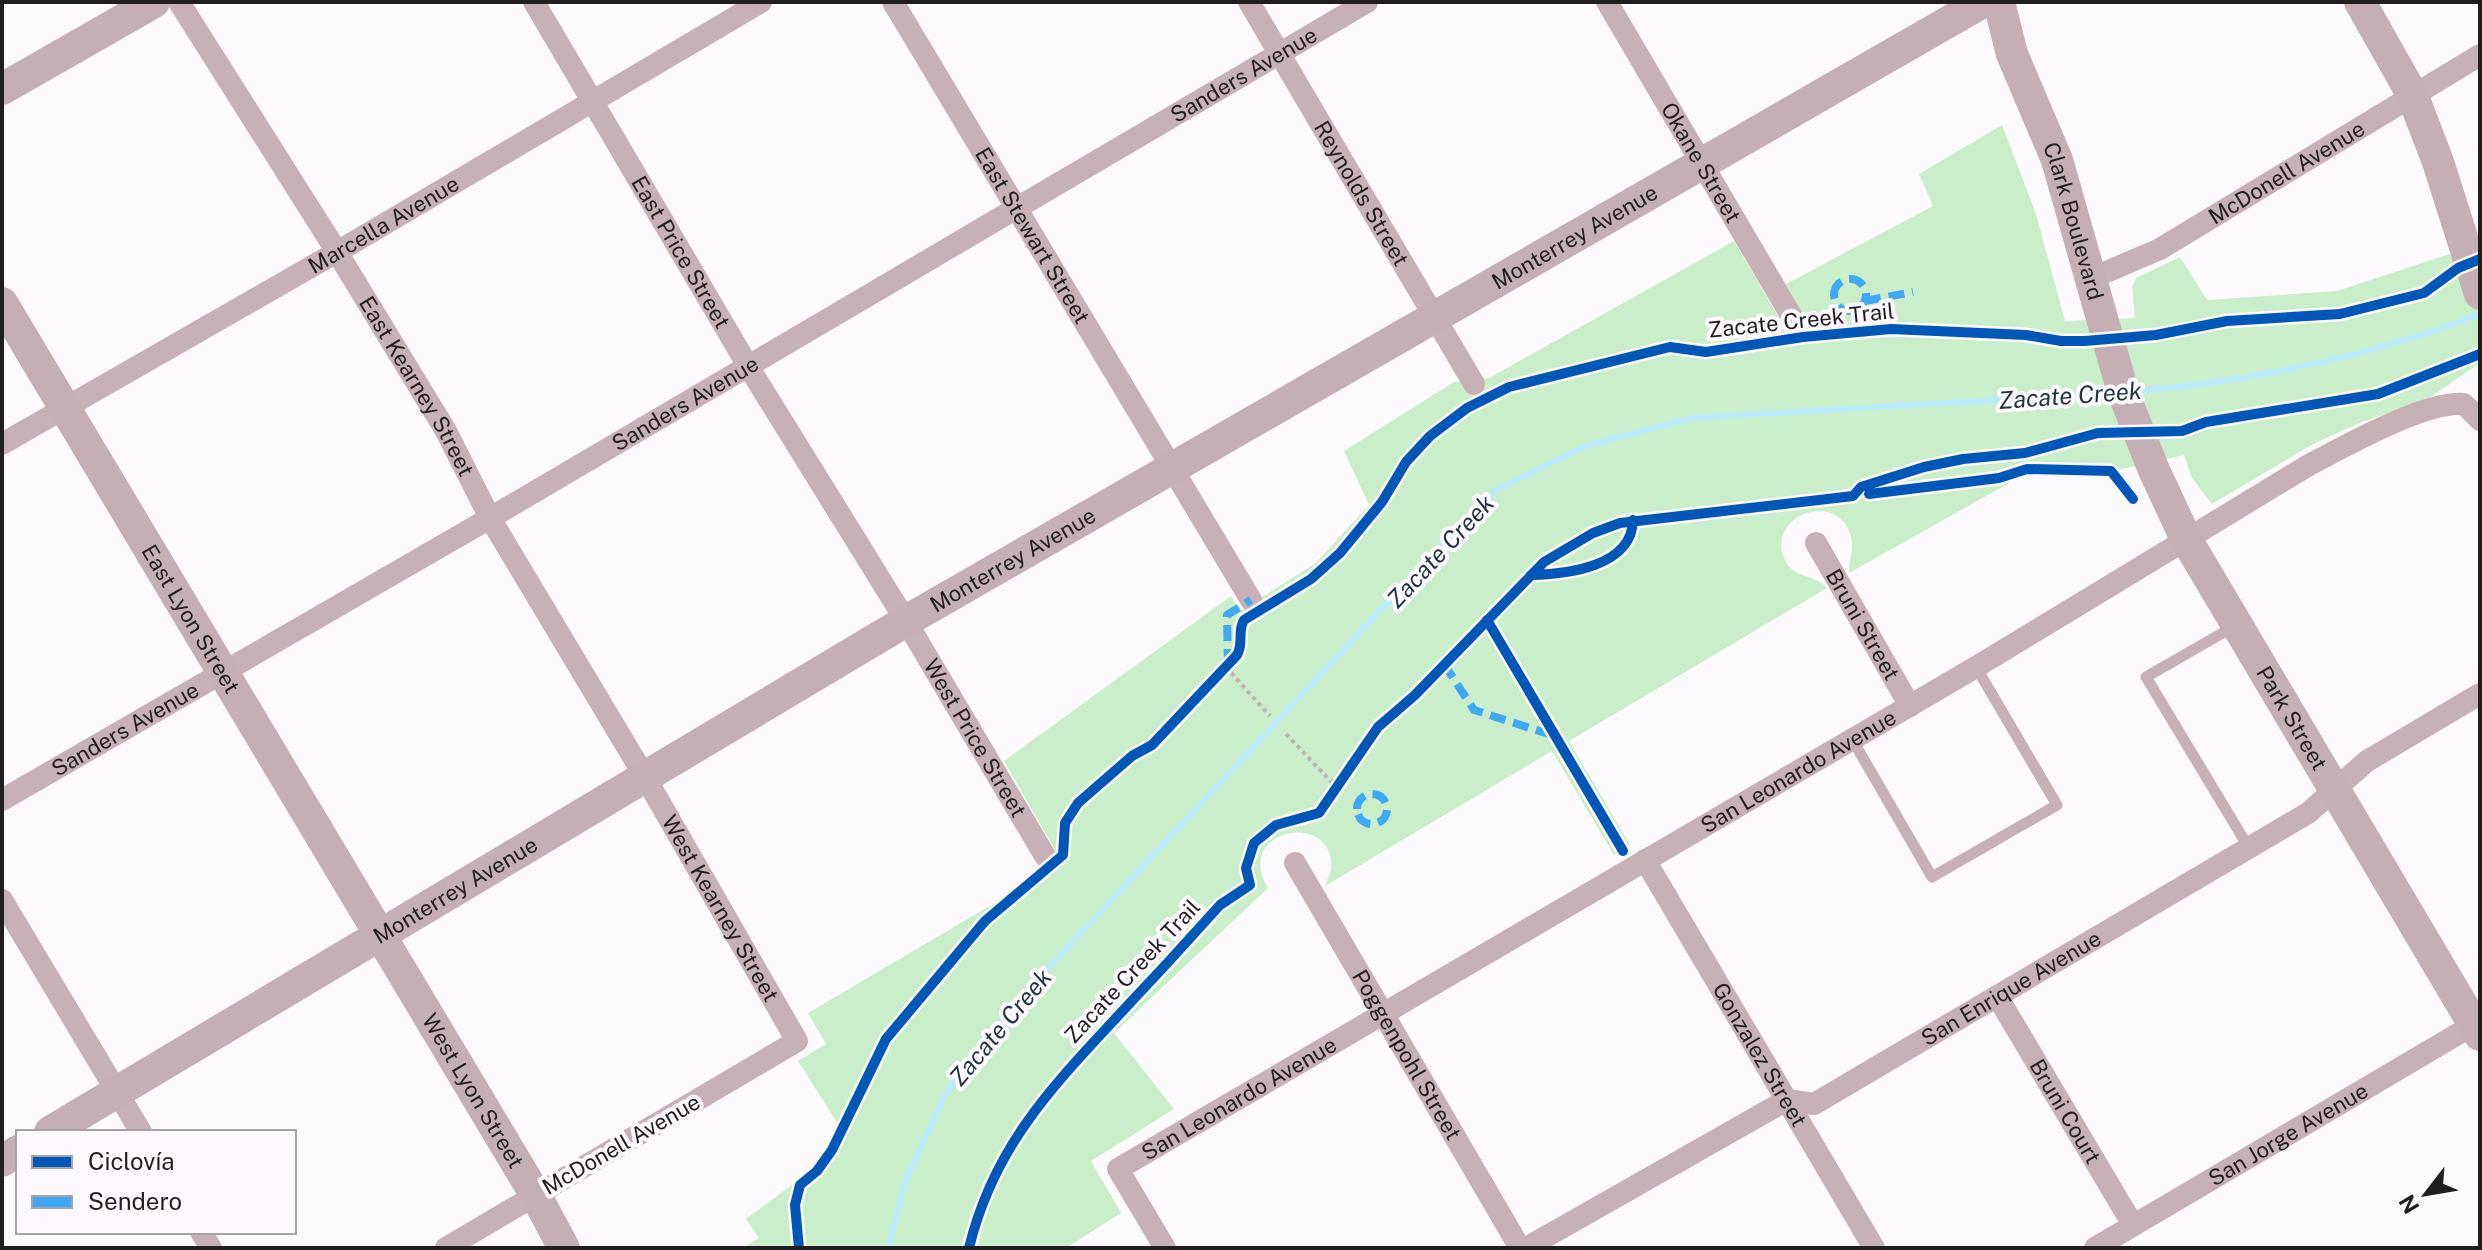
<svg xmlns="http://www.w3.org/2000/svg" width="2482" height="1250" font-family="'Public Sans',sans-serif">
  <style>
    .green { fill: #c9eec9 }
    .lines { fill: none; stroke-linecap: round; stroke-linejoin: round }
    .stream { stroke: #baeafc; stroke-width: 6 }
    .path { stroke: #c0b3b6; stroke-width: 4; stroke-dasharray: 4 4; stroke-linecap: butt }
    .lane { stroke: #c7b1b6; stroke-width: 11 }
    .street { stroke: #c7b1b6; stroke-width: 22 }
    .secondary { stroke: #c5afb4; stroke-width: 32 }
    .quiet { stroke: #3fa9f5; stroke-width: 8; stroke-dasharray: 16 8; stroke-linecap: butt }
    .cycleway-casing { stroke: #fef9fe; stroke-width: 15 }
    .cycleway { stroke: #0057b8; stroke-width: 10 }
    .labels { text-anchor: middle; dominant-baseline: central; stroke-width: 8; stroke-linejoin: round; paint-order: stroke }
    .street-label { font-size: 22px; fill: #211e20; stroke: #fef9fe }
    .water-label { font-size: 24px; font-style: italic; fill: #1d343b; stroke: #fef9fe }
  </style>
  <rect width="100%" height="100%" fill="#fdfafd"/>
  <!-- green -->
  <path class="green" d="M2002,125l34,89 29,107 70,-3 -3,-31 4,-9 44,-21 27,43 130,-9 143,-47v119l-54,37 -64,22 -49,22 -101,60 -20,-26 -8,-23 -67,15 -97,7 -171,96c0,-13 5,-25 2,-37 -15,-49 -89,-18 -65,26 10,17 29,12 41,26l-258,153 61,104 -16,10 -62,-104 -227,135c2,-6 5,-12 6,-18 4,-58 -99,-40 -63,20l-154,145 60,76 -83,52 30,52 -55,35h-324l17,-10 -13,-19 54,-40 21,-20 17,-35 -40,-63 28,-17 -18,-31 195,-115 52,-48 -51,-89 227,-165 9,15 76,-48 53,-58 -25,-54 110,-69 35,-4 245,-137 52,89 19,-11 -19,-35 147,-78 -14,-32z"/>
  <g class="lines">
    <!-- stream -->
    <path class="stream" d="M2133,391c112,-8 242,-36 347,-77
      M888,1248l16,-63 40,-89 74,-95 430,-464 51,-49 87,-42 107,-28 421,-25"/>
    <!-- path -->
    <path class="path" d="M1226,667l44,49
      M1286,734l50,53"/>
    <!-- lane -->
    <path class="lane" d="M2233,627l-87,50 103,171
      M1852,739l80,138 125,-72 -81,-138"/>
    <!-- street -->
    <g class="street">
      <path id="s1" d="M179,2l158,250 109,179 44,87 155,259 152,264 -351,207"/>
      <path id="s2" d="M534,2l214,364 158,255 139,235"/>
      <path id="s3" d="M893,2l358,598"/>
      <path id="s4" d="M1249,2l225,382"/>
      <path id="s5" d="M1607,2l188,320"/>
      <path id="s6" d="M2090,279l70,-30 320,-194"/>
      <path id="s7" d="M2,444l335,-192 424,-250"/>
      <path id="s8" d="M1816,543l94,163"/>
      <path id="s9" d="M2,800l488,-282 877,-516"/>
      <path id="s10" d="M1645,860l229,388"/>
      <path id="s11" d="M1295,863l225,385"/>
      <path d="M2,900l139,232"/>
      <path id="s12" d="M1997,996l136,229"/>
      <path d="M201,1232l10,16"/>
      <path id="s13" d="M1165,1248l-47,-79 858,-502 333,-202c36,-19 116,-64 155,-61l16,16"/>
      <path id="s14" d="M1526,1248l261,-148 27,4 494,-291 59,-52 113,-67"/>
      <path id="s15" d="M2095,1248l385,-227"/>
    </g>
    <!-- secondary -->
    <g class="secondary">
      <path id="s16" d="M1999,2l13,52 45,106 66,232 30,76 33,71 294,496"/>
      <path d="M2360,2l52,92 26,68 42,132"/>
      <path d="M2,89l152,-87"/>
      <path id="s17" d="M2,303l533,891 29,54"/>
      <path id="s18" d="M50,1132l856,-511 1077,-619"/>
      <path d="M2,1161l16,-10"/>
    </g>
    <!-- quiet -->
    <path class="quiet" d="M1834 295a16 16 0 1 1 32 0a16 16 0 1 1-32 0Z
      M1865,301l48,-9
      M1444,664l30,46 81,26
      M1228,665l-1,-50 24,-15
      M1357 809a15 15 0 1 1 30 0a15 15 0 1 1-30 0Z"/>
    <!-- cycleway casing -->
    <g class="cycleway-casing">
      <path id="cycleway" d="M1869,494l130,-16 28,-9 84,2 22,28
        M1531,575c36,-1 101,-8 102,-55
        M1487,620l136,231
        M799,1248l-4,-43 5,-20 17,-14 15,-21 54,-111 99,-118 78,-66 2,-32 13,-20 54,-47 20,-11 85,-90c7,-11 0,-24 7,-35l67,-41 29,-26 42,-51 24,-40 24,-26 37,-28 42,-21 161,-40 36,5 97,-15 88,-8 135,6 35,6h24l71,-6 71,-14 113,-7 84,-21 34,-25 22,-9
        M969,1248c24,-99 80,-158 147,-230 35,-37 70,-75 104,-113l30,-20 -4,-17 8,-25 22,-18 43,-12 59,-86 37,-32 129,-133 49,-29 27,-10 233,-27 8,-9 63,-20 39,-8 62,-6 73,-20 84,-2 24,-9 172,-28 102,-40"/>
    </g>
    <!-- cycleway -->
    <use href="#cycleway" class="cycleway"/>
  </g>
  <g class="labels">
    <!-- street labels -->
    <g class="street-label">
      <text stroke="none"><textPath href="#s9" startOffset="1438">Sanders Avenue</textPath></text>
      <text stroke="none"><textPath href="#s5" startOffset="186">Okane Street</textPath></text>
      <text stroke="none"><textPath href="#s6" startOffset="224">McDonell Avenue</textPath></text>
      <text stroke="none"><textPath href="#s4" startOffset="222">Reynolds Street</textPath></text>
      <text stroke="none"><textPath href="#s16" startOffset="232">Clark Boulevard</textPath></text>
      <text stroke="none"><textPath href="#s7" startOffset="440">Marcella Avenue</textPath></text>
      <text stroke="none"><textPath href="#s3" startOffset="272">East Stewart Street</textPath></text>
      <text stroke="none"><textPath href="#s18" startOffset="1768">Monterrey Avenue</textPath></text>
      <text stroke="none"><textPath href="#s2" startOffset="290">East Price Street</textPath></text>
      <text transform="translate(1801 320) rotate(-6)">Zacate Creek Trail</text>
      <text stroke="none"><textPath href="#s1" startOffset="452">East Kearney Street</textPath></text>
      <text stroke="none"><textPath href="#s9" startOffset="790">Sanders Avenue</textPath></text>
      <text stroke="none"><textPath href="#s18" startOffset="1120">Monterrey Avenue</textPath></text>
      <text stroke="none"><textPath href="#s17" startOffset="368">East Lyon Street</textPath></text>
      <text stroke="none"><textPath href="#s8" startOffset="94">Bruni Street</textPath></text>
      <text stroke="none"><textPath href="#s16" startOffset="778">Park Street</textPath></text>
      <text stroke="none"><textPath href="#s9" startOffset="142">Sanders Avenue</textPath></text>
      <text stroke="none"><textPath href="#s2" startOffset="858">West Price Street</textPath></text>
      <text stroke="none"><textPath href="#s13" startOffset="880">San Leonardo Avenue</textPath></text>
      <text stroke="none"><textPath href="#s18" startOffset="472">Monterrey Avenue</textPath></text>
      <text stroke="none"><textPath href="#s1" startOffset="1056">West Kearney Street</textPath></text>
      <text transform="translate(1132 971) rotate(-47)">Zacate Creek Trail</text>
      <text stroke="none"><textPath href="#s14" startOffset="556">San Enrique Avenue</textPath></text>
      <text stroke="none"><textPath href="#s10" startOffset="226">Gonzalez Street</textPath></text>
      <text stroke="none"><textPath href="#s11" startOffset="222">Poggenpohl Street</textPath></text>
      <text stroke="none"><textPath href="#s17" startOffset="918">West Lyon Street</textPath></text>
      <text stroke="none"><textPath href="#s13" startOffset="232">San Leonardo Avenue</textPath></text>
      <text stroke="none"><textPath href="#s12" startOffset="134">Bruni Court</textPath></text>
      <text stroke="none"><textPath href="#s15" startOffset="224">San Jorge Avenue</textPath></text>
      <text transform="translate(621 1144) rotate(-30)">McDonell Avenue</text>
    </g>
    <!-- water labels -->
    <g class="water-label">
      <text transform="translate(2070 395) rotate(-4)">Zacate Creek</text>
      <text transform="translate(1440 551) rotate(-47)">Zacate Creek</text>
      <text transform="translate(1000 1027) rotate(-50)">Zacate Creek</text>
    </g>
  </g>
  <!-- border -->
  <rect width="2482" height="1250" fill="none" stroke="#211e20" stroke-width="8"/>
  <!-- legend -->
  <rect x="16" y="1130" width="280" height="104" fill="#fef9fe" stroke="#a6a1a5" stroke-width="2"/>
  <rect x="32" y="1156" width="40" height="12" fill="#0057b8" stroke="#a6a1a5" stroke-width="2"/>
  <text x="88" y="1170" font-size="24" fill="#211e20">Ciclovía</text>
  <rect x="32" y="1196" width="40" height="12" fill="#3fa9f5" stroke="#a6a1a5" stroke-width="2"/>
  <text x="88" y="1210" font-size="24" fill="#211e20">Sendero</text>
  <!-- north arrow -->
  <g transform="translate(2426 1194) rotate(239)" stroke="#fef9fe" stroke-width="6" paint-order="stroke">
  <path d="M0-6L14 30L0 20L-14 30Z" fill="#211e20"/>
  <text y="-12" font-size="22" font-weight="bold" text-anchor="middle" fill="#211e20">N</text>
  </g>
</svg>
